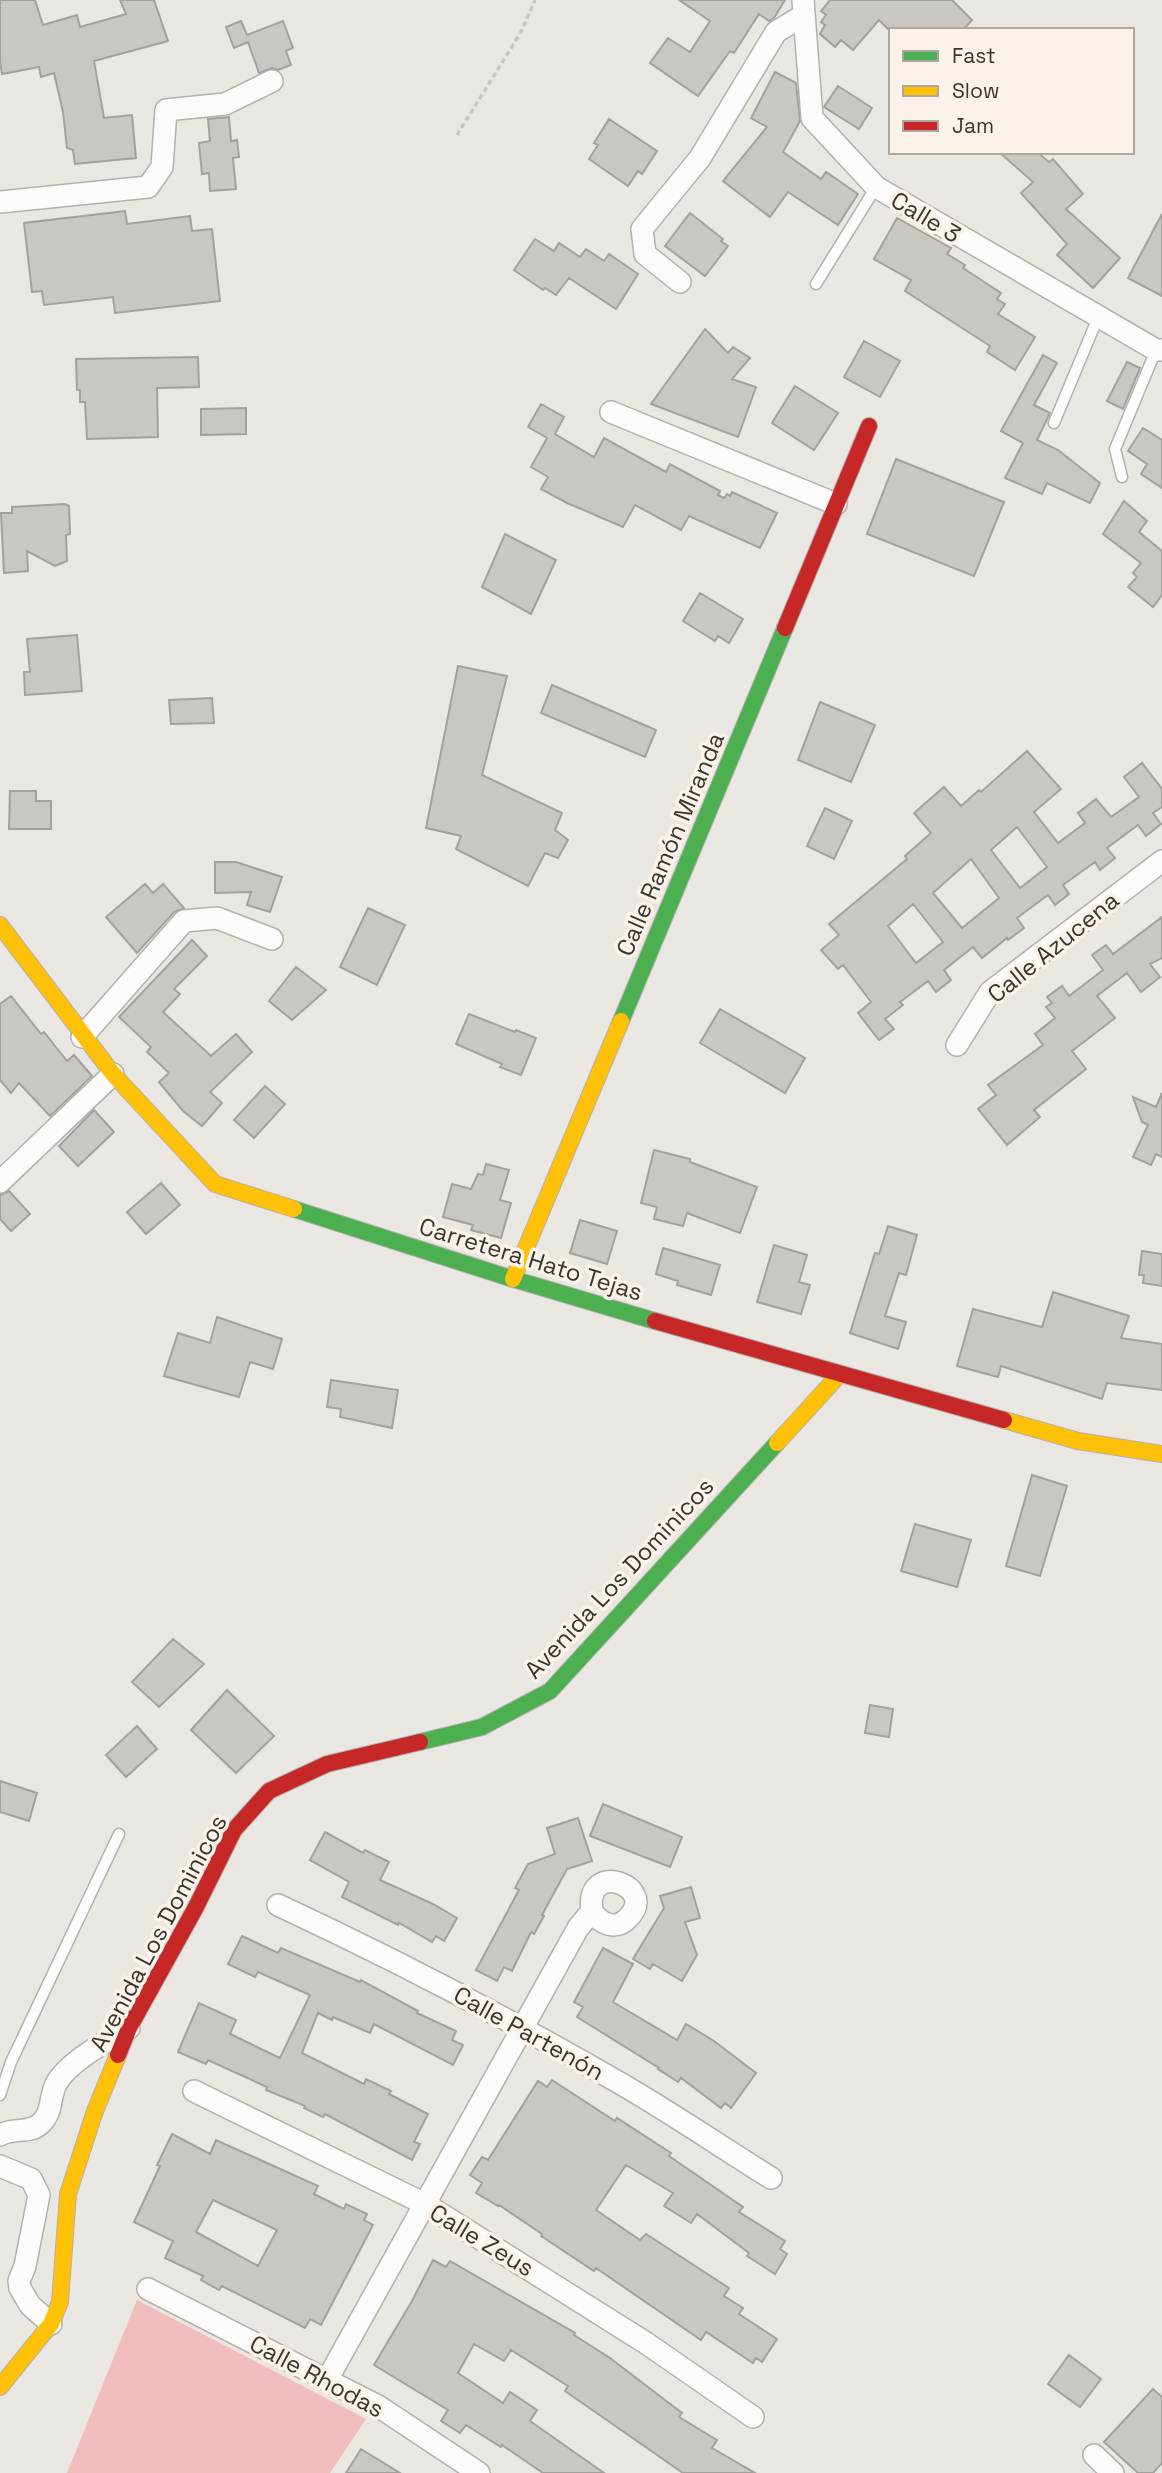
<svg xmlns="http://www.w3.org/2000/svg" width="1162" height="2473" font-family="'Space Grotesk',sans-serif">
  <style>
    .green { fill: #f1bdbc }
    .building { fill: #cac7c3; stroke: #a3a19d; stroke-width: 2; fill-rule: evenodd }
    .lines { fill: none; stroke-linecap: round; stroke-linejoin: round }
    .lane-casing { stroke: #b4b1ad; stroke-width: 13 }
    .street-casing { stroke: #b4b1ad; stroke-width: 24 }
    .fast-casing { stroke: #b4b1ad; stroke-width: 18 }
    .slow-casing { stroke: #b4b1ad; stroke-width: 18 }
    .jam-casing { stroke: #b4b1ad; stroke-width: 18 }
    .path { stroke: #c7c5c3; stroke-width: 3.5; stroke-dasharray: 5 3.5; stroke-linecap: butt }
    .lane { stroke: #fcfbfa; stroke-width: 10 }
    .street { stroke: #fcfbfa; stroke-width: 21 }
    .fast { stroke: #4caf50; stroke-width: 16 }
    .slow { stroke: #ffc107; stroke-width: 16 }
    .jam { stroke: #c62828; stroke-width: 16 }
    .labels { text-anchor: middle; dominant-baseline: central; stroke-width: 7; stroke-linejoin: round; paint-order: stroke }
    .street-label { font-size: 24px; fill: #383632; stroke: #fbf3ea }
  </style>
  <rect width="100%" height="100%" fill="#eae6e1"/>
  <!-- green -->
  <path class="green" d="M137,2300l229,119 -36,54h-263z"/>
  <!-- building -->
  <path class="building" d="M0,0h35l8,25 34,-10 3,12 46,-13 -6,-14h34l14,41 -74,20 10,57 28,-3 4,43 -61,6 -2,-14 -6,-2 -4,-36 -9,-39 -13,4 -2,-10 -37,7 -2,-12z
    M679,0h106l-11,18 -5,3 -10,-7 -25,39 -4,-2 -32,45 -48,-33 18,-25 22,14 20,-31z
    M830,0h122l20,20 -9,10h-74l-10,-10 -26,30 -12,-10 -6,7 -15,-13 5,-9 -4,-3 5,-7 -5,-4z
    M241,21l6,14 36,-14 10,27 -7,3 5,14 -13,5 -6,-2 -13,5 -11,-31 -14,6 -8,-21z
    M775,72l21,11 4,38 -17,31 38,27 5,-7 32,22 -20,31 -50,-33 -18,25 -47,-36 44,-54 -16,-9z
    M838,86l34,22 -13,21 -35,-22z
    M229,117l2,24 6,-1 2,17 -6,1 3,31 -26,2 -1,-18 -7,1 -3,-31 11,-2 -2,-22z
    M609,119l48,32 -15,23 -4,-3 -10,15 -39,-27 9,-14 -4,-2z
    M999,152h38l12,10 4,-3 30,35 -17,15 54,49 -27,30 -36,-33 10,-11 -46,-51 12,-11z
    M125,211l2,13 63,-8 2,15 20,-2 8,72 -105,12 -2,-16 -69,8 -2,-14 -10,1 -8,-69z
    M690,213l33,26 -2,2 7,5 -23,30 -40,-30z
    M1162,214v82l-34,-18z
    M897,218l54,30 -4,6 18,11 -2,3 38,25 -4,6 8,5 -7,10 37,23 -20,33 -28,-18 3,-6 -85,-55 6,-11 -37,-21z
    M535,239l19,12 5,-8 21,14 6,-8 18,12 5,-7 29,20 -22,35 -47,-31 -13,17 -11,-7 -2,2 -29,-20z
    M705,329l23,24 5,-6 17,11 -18,21 24,8 -18,50 -87,-33z
    M864,341l36,20 -20,36 -36,-20z
    M1043,355l14,8 -23,42 16,8 -13,27 21,10 42,33 -10,20 -43,-20 -5,11 -37,-16 18,-35 -22,-12z
    M198,357l1,30 -42,1 1,49 -71,2 -2,-37h-5v-12h-3l-1,-31z
    M1127,362l13,6 -17,41 -16,-8z
    M795,386l43,27 -24,37 -42,-27z
    M541,404l23,13 -9,17 39,23 10,-19 62,34 4,-8 50,27 -2,4 6,3 3,-4 3,2 2,-4 45,21 -17,35 -71,-32 -8,14 -46,-25 -12,22 -56,-24 -26,-14 7,-12 -17,-10 16,-29 -19,-11z
    M246,408v26l-45,1v-26z
    M1143,428l19,12v48l-21,-14 6,-10 -19,-13z
    M896,459l108,43 -30,74 -107,-42z
    M1124,501l23,20 -8,11 23,19v44l-9,12 -25,-20 9,-10 -4,-4 8,-10 -38,-29z
    M65,504l4,2 1,28 -4,1 1,26 -12,5 -28,-15 1,20 -24,2 -3,-60h11v-6z
    M505,534l51,26 -25,54 -49,-27z
    M700,593l43,26 -14,24 -11,-7 -3,5 -32,-20z
    M77,635l5,56 -57,4 -1,-23h6l-3,-33z
    M458,666l49,10 -25,99 80,38 -7,17 13,10 -10,18 -13,-5 -17,33 -72,-37 5,-13 -35,-8z
    M552,685l104,45 -11,27 -104,-44z
    M212,698l2,25 -43,1 -2,-24z
    M820,702l55,23 -24,57 -53,-22z
    M1027,751l34,38 -27,23 24,31 27,-20 -7,-10 18,-14 15,18 28,-20 -15,-20 18,-14 20,26v18l-9,6 8,11 -15,12 -8,-11 -31,23 8,10 -15,12 -5,-8 -32,23 6,9 -14,11 -7,-10 -31,23 7,10 -16,12 -1,-2 -25,20 -9,-11 -29,23 7,10 -15,12 -8,-11 -28,21 3,3 -18,14 9,10 -15,11 -21,-27 13,-11 -28,-37 -5,4 -17,-19 18,-15 -10,-11 78,-65 -2,-3 26,-23 -17,-20 30,-26 17,19 18,-16 2,2zM1017,827l30,40 -27,21 -29,-38zM971,859l28,39 -37,30 -29,-35zM913,904l30,38 -27,21 -28,-37z
    M10,791h26v10h15v28h-42z
    M825,808l27,13 -18,38 -27,-13z
    M215,862h21l46,15 -12,35 -23,-7 4,-13 -36,1z
    M145,884l8,9 10,-9 21,24 -10,4 -37,41 -31,-36z
    M368,908l37,17 -28,60 -37,-18z
    M1162,917v41l-12,6 10,13 -19,15 -14,-19 -30,23 18,22 -43,33 14,18 -52,41 6,7 -33,28 -29,-36 18,-14 -8,-10 55,-40 -8,-11 20,-16 -9,-11 6,-4 -5,-6 15,-11 7,10 34,-26 -11,-15 14,-10 7,9z
    M192,940l15,16 -33,33 6,5 -17,18 48,44 25,-22 16,18 -42,40 12,11 -20,23 -19,-15 -24,-29 10,-9 -22,-21 4,-5 -32,-30z
    M296,967l30,23 -34,30 -23,-19z
    M11,996l30,38 3,-2 23,29 7,-6 18,21 -42,40 -31,-33 -8,10 -11,-13v-76z
    M720,1009l85,49 -20,35 -85,-50z
    M469,1014l46,18 1,-2 20,8 -15,37 -21,-8 2,-3 -46,-20z
    M265,1086l20,18 -31,34 -20,-18z
    M1162,1093v64l-6,-3 -5,11 -18,-8 15,-32 -6,-3 -9,-25 23,10z
    M94,1110l20,22 -36,34 -19,-20z
    M654,1150l36,9v3l67,25 -17,46 -53,-20 -4,13 -29,-7 3,-12 -16,-4z
    M486,1164l23,6 -9,30 11,3 -10,35 -30,-8 2,-5 -30,-8 9,-33 19,5 7,-15 5,1z
    M161,1183l19,22 -34,29 -19,-22z
    M9,1191l21,23 -19,17 -11,-12v-24z
    M580,1220l37,11 -10,33 -37,-11z
    M888,1226l29,9 -11,40 -7,-2 -14,43 21,6 -8,27 -48,-16 25,-80 4,1z
    M774,1245l33,10 -8,27 11,3 -9,29 -44,-12z
    M663,1248l57,17 -9,30 -34,-10 1,-4 -22,-7z
    M1142,1251l20,3v32l-19,-3 1,-8h-5z
    M1053,1292l76,24 -8,22 41,6v46l-55,-7 -5,16 -101,-33 -3,11 -41,-11 16,-57 69,18z
    M217,1317l65,22 -9,30 -23,-7 -11,35 -75,-21 14,-43 32,10z
    M331,1380l67,10 -6,38 -52,-11 1,-8 -14,-2z
    M1032,1475l35,11 -27,90 -34,-10z
    M915,1524l56,16 -14,47 -56,-16z
    M173,1639l31,25 -45,43 -27,-25z
    M227,1690l47,46 -38,37 -45,-43z
    M870,1705l23,4 -4,28 -24,-4z
    M137,1726l20,23 -31,28 -20,-22z
    M0,1781l37,12 -8,28 -29,-9z
    M603,1804l79,33 -12,30 -80,-31z
    M578,1818l14,43 -25,8 -25,46 2,1 -10,18 -3,-2 -19,39 -8,-4 -7,14 -21,-11 43,-80 -4,-2 13,-24 27,-10 -8,-26z
    M325,1832l38,21 2,-3 24,12 -9,18 53,24 24,14 -13,23 -8,-5 -4,6 -33,-19 -1,2 -56,-28 7,-15 -39,-22z
    M691,1887l9,31 -15,4 12,33 -15,26 -29,-17 -3,5 -17,-10 31,-51 -4,-12z
    M242,1936l36,17 3,-5 79,34 1,-2 57,31 -1,2 39,18 -4,9 11,5 -10,20 -79,-41 -4,9 -37,-16 -1,3 -14,-7 -16,40 62,31 2,-5 25,12 -2,3 39,20 -14,28 6,2 -8,16 -87,-46 -2,3 -19,-9 1,-2 -39,-16 1,-3 -59,-27 -2,4 -28,-12 21,-49 37,17 -6,14 50,24 30,-63 -52,-23 -3,5 -27,-13z
    M603,1948l30,16 -20,38 64,38 9,-16 28,17 42,32 -25,35 -6,-5 -4,5 -40,-30 -3,4 -20,-13 1,-1 -82,-51 6,-10 -9,-5z
    M552,2080l63,41 2,-3 54,35 -2,3 74,51 -4,5 46,29 -5,8 7,5 -12,20 -28,-18 2,-3 -52,-39 -6,9 -27,-17 9,-13 -47,-28 -30,45 44,30 6,-6 83,54 -5,8 19,12 -4,6 38,25 -15,23 -6,-4 -3,5 -47,-31 -5,8 -105,-72 -2,3 -53,-35 1,-2 -43,-29 -1,1 -22,-13 6,-10 -12,-8 12,-18 6,3 50,-79 9,6z
    M172,2134l38,20 6,-14 102,46 -4,8 30,15 2,-5 21,10 -3,6 9,5 -52,100 -11,-6 -5,9 -83,-42 -3,4 -18,-10 2,-4 -38,-18 8,-17 -39,-19 26,-56 -3,-1zM213,2200l64,30 -19,36 -62,-34z
    M433,2260l13,7 4,-6 125,72 -1,2 36,23 72,55 -3,4 38,23 -5,8 43,25h-72l-118,-82 3,-5 -57,-36 -7,11 -30,-17 -16,29 45,30 7,-11 27,18 -7,11 74,52h-61l-41,-28 -1,2 -35,-22 -6,8 -19,-12 7,-11 -74,-45 38,-64z
    M1069,2355l32,24 -21,28 -32,-23z
    M1153,2389l9,8v66l-9,10h-15l-34,-31z
    M361,2449l39,24h-54z"/>
  <g class="lines">
    <!-- lane casing -->
    <g class="lane-casing">
      <path id="lane" d="M816,284l60,-97
        M1054,423l45,-108
        M1122,477l-7,-28 41,-99
        M0,2095l11,-33 108,-228"/>
    </g>
    <!-- street casing -->
    <g class="street-casing">
      <path id="street" d="M803,0l9,118 64,69 280,163h6
        M0,202l148,-15 14,-20 4,-57 59,-6 47,-23
        M680,282l-35,-28 -3,-25 58,-71 76,-126 28,-17
        M611,412l225,92
        M82,1037l102,-116 33,-3 55,21
        M957,1045l33,-53 172,-131
        M0,1182l113,-108
        M278,1905c116,54 229,113 340,177 52,30 102,64 153,96
        M194,2091l231,113 221,139 107,74
        M0,2135c15,-8 29,-1 40,-11 13,-11 9,-26 16,-40 12,-22 51,-43 73,-56
        M0,2166l31,13 8,16 -14,71 -6,15 1,7 10,17 21,19
        M148,2289l230,117 101,67
        M327,2380l251,-452 14,-17c-8,-53 68,-24 36,7 -12,13 -28,6 -36,-7
        M1094,2455l19,18"/>
    </g>
    <!-- fast casing -->
    <g class="fast-casing">
      <path id="fast" d="M621,1021l164,-393
        M294,1209l219,70 142,42
        M420,1742l62,-15 68,-36 227,-248"/>
    </g>
    <!-- slow casing -->
    <g class="slow-casing">
      <path id="slow" d="M0,925l113,149 102,110 79,25
        M513,1279l108,-258
        M1004,1420l74,21 84,13
        M777,1443l62,-68
        M0,2387l51,-63 9,-22 8,-108 27,-83 23,-56"/>
    </g>
    <!-- jam casing -->
    <g class="jam-casing">
      <path id="jam" d="M785,628l84,-202
        M655,1321l349,99
        M118,2055l11,-27 67,-121 38,-77 35,-39 58,-27 93,-22"/>
    </g>
    <!-- path -->
    <path class="path" d="M457,135l64,-103 14,-32"/>
    <!-- lane -->
    <use href="#lane" class="lane"/>
    <!-- street -->
    <use href="#street" class="street"/>
    <!-- fast -->
    <use href="#fast" class="fast"/>
    <!-- slow -->
    <use href="#slow" class="slow"/>
    <!-- jam -->
    <use href="#jam" class="jam"/>
  </g>
  <g class="labels">
    <!-- street labels -->
    <g class="street-label">
      <text transform="translate(926 217) rotate(31)">Calle 3</text>
      <text transform="translate(670 844) rotate(-67)">Calle Ramón Miranda</text>
      <text transform="translate(1053 947) rotate(-39)">Calle Azucena</text>
      <text transform="translate(531 1259) rotate(17)">Carretera Hato Tejas</text>
      <text transform="translate(619 1578) rotate(-47)">Avenida Los Dominicos</text>
      <text transform="translate(158 1933) rotate(-62)">Avenida Los Dominicos</text>
      <text transform="translate(529 2033) rotate(29)">Calle Partenón</text>
      <text transform="translate(482 2240) rotate(31)">Calle Zeus</text>
      <text transform="translate(317 2376) rotate(28)">Calle Rhodas</text>
    </g>
  </g>
  <!-- legend -->
  <rect x="889" y="28" width="245" height="126" fill="#fbf3ea" stroke="#ada7a0" stroke-width="2"/>
  <rect x="903" y="51" width="35" height="10" fill="#4caf50" stroke="#ada7a0" stroke-width="2"/>
  <text x="952" y="63" font-size="21" fill="#383632">Fast</text>
  <rect x="903" y="86" width="35" height="10" fill="#ffc107" stroke="#ada7a0" stroke-width="2"/>
  <text x="952" y="98" font-size="21" fill="#383632">Slow</text>
  <rect x="903" y="121" width="35" height="10" fill="#c62828" stroke="#ada7a0" stroke-width="2"/>
  <text x="952" y="133" font-size="21" fill="#383632">Jam</text>
</svg>
